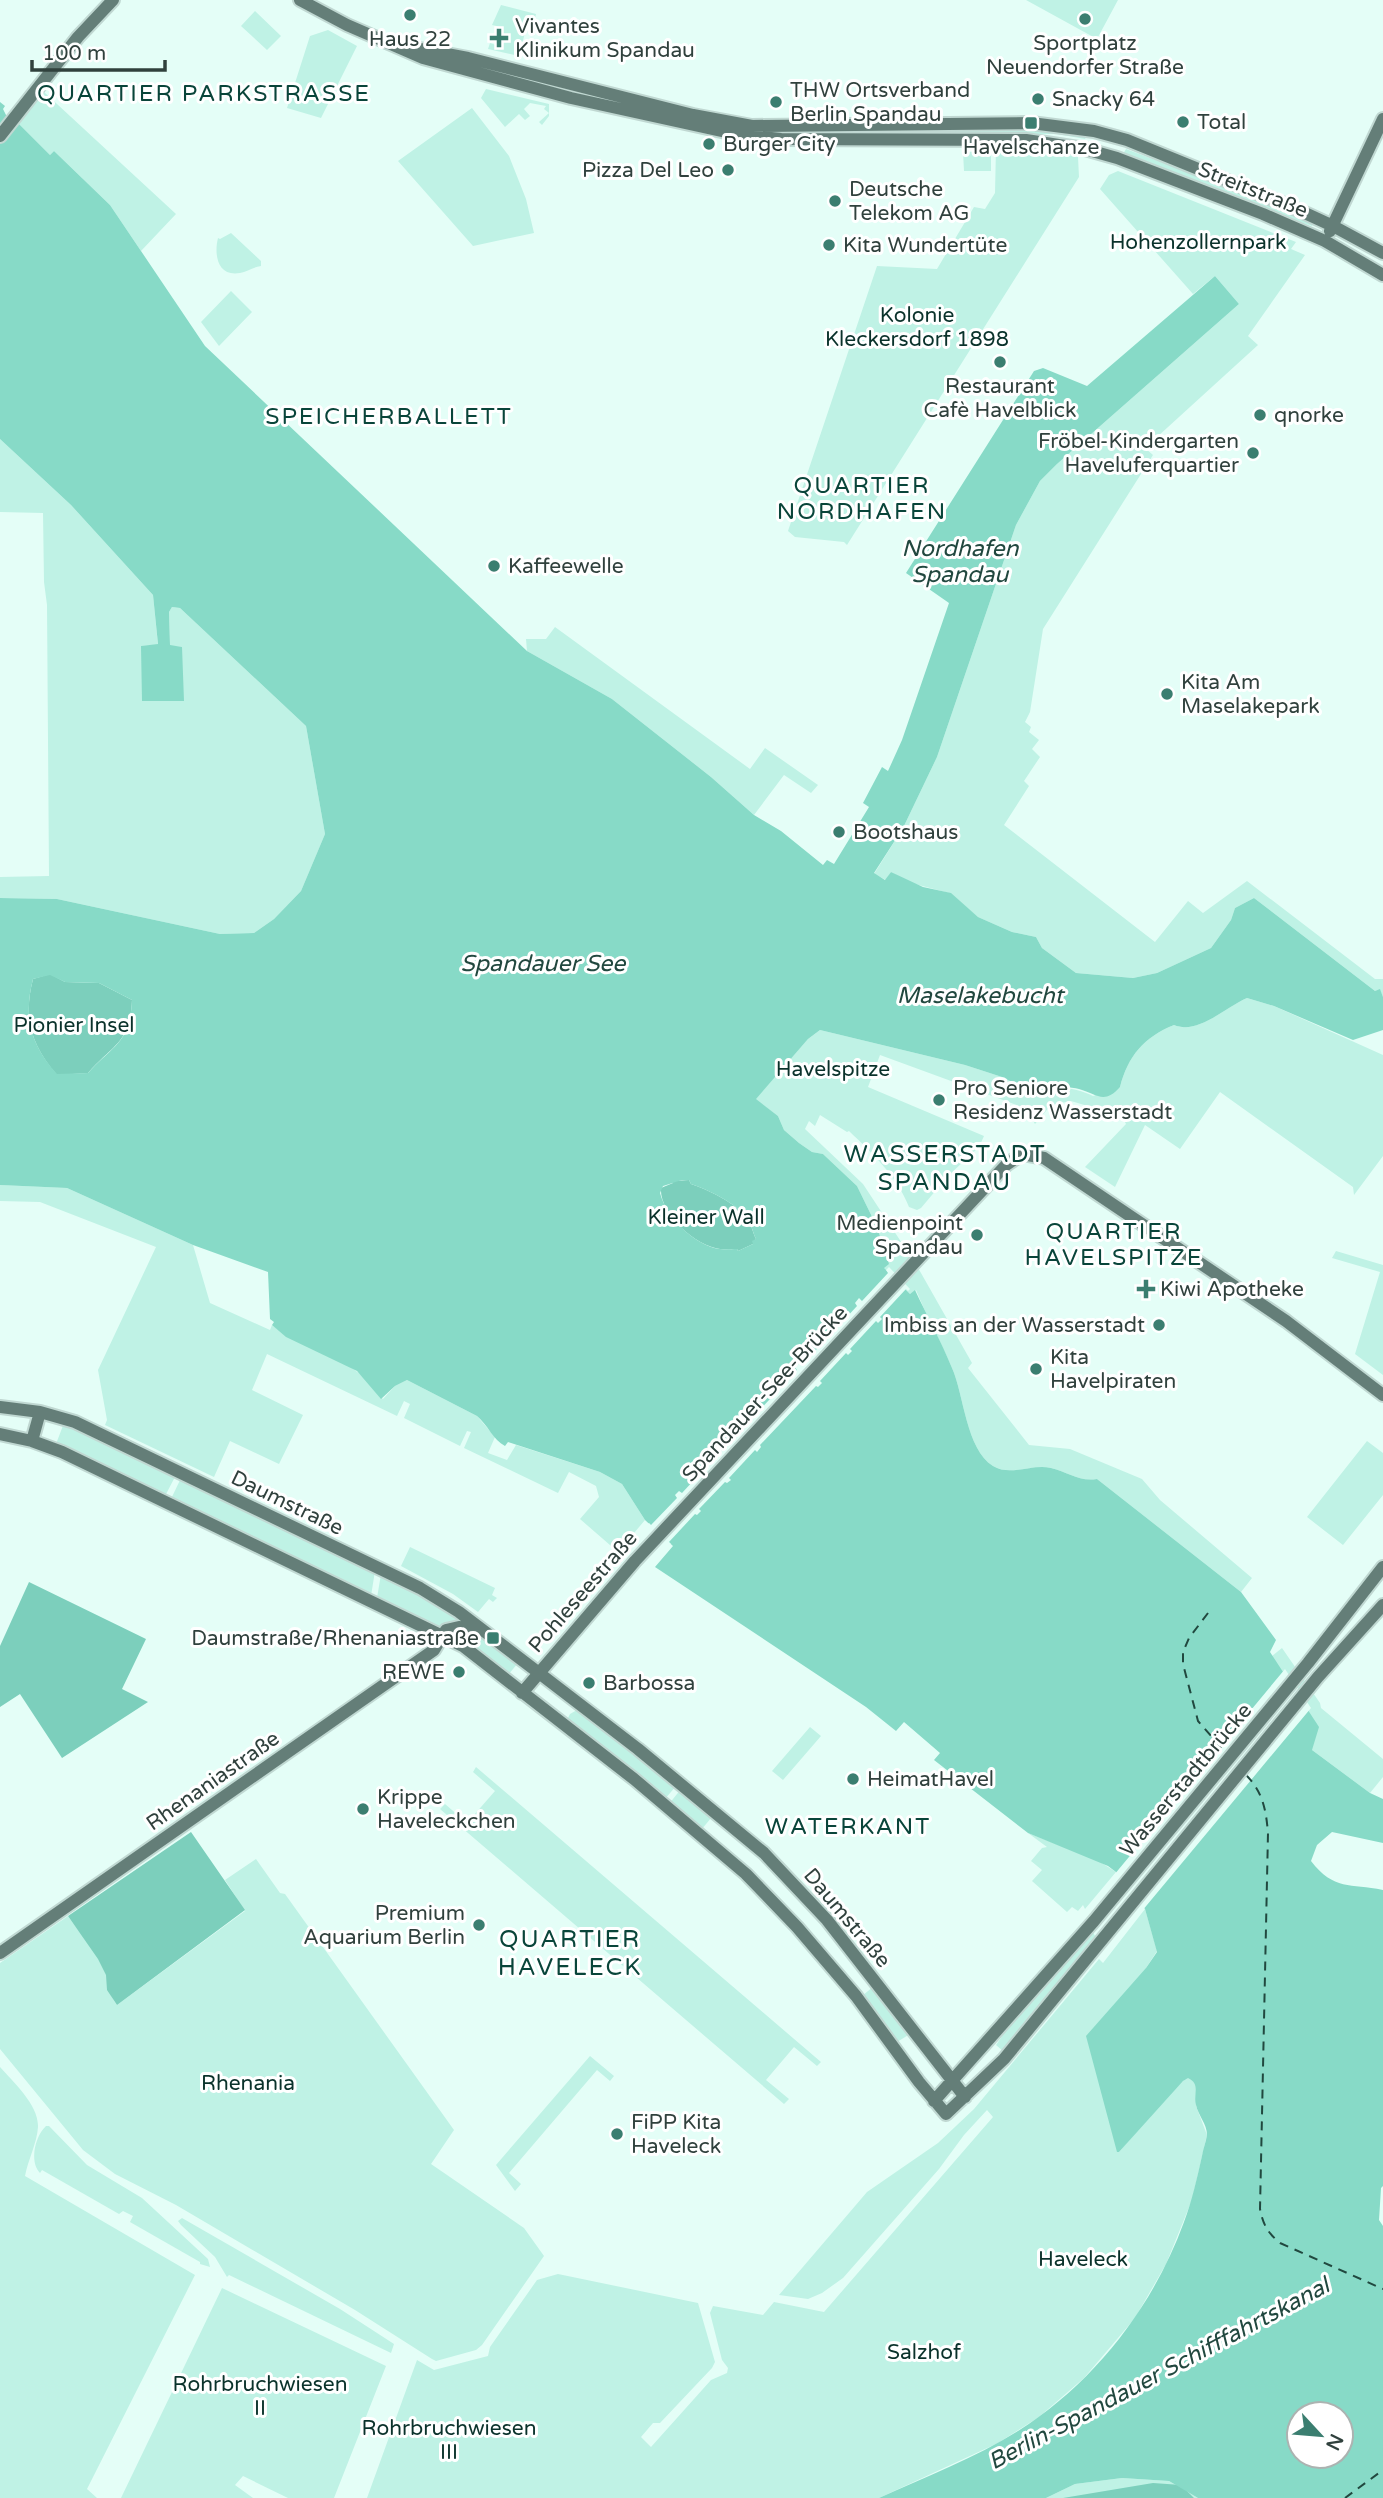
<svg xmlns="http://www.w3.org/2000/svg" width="1383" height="2498" font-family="'Varela Round',sans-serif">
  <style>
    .green { fill: #bff2e5 }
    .forest { fill: #7ccfbc }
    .water { fill: #87dac7; fill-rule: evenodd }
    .pier { fill: #e4fef7 }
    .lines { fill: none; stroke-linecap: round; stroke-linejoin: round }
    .ferry { stroke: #21483f; stroke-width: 2; stroke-dasharray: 9 7; stroke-linecap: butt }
    .secondary-casing { stroke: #c0d8d2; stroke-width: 16 }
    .secondary { stroke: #647e78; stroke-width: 12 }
    .poi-dot { fill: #3b7e70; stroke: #fff; stroke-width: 2.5 }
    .labels { text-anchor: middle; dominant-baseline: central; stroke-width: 6; stroke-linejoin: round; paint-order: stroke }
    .poi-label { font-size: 21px; fill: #30413d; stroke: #fff; text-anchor: start }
    .street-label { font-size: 21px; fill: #30413d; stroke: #fff }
    .park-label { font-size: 21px; fill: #0a322b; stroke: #fff }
    .neighbourhood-label { font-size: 23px; letter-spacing: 2px; fill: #09453a; stroke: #fff }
    .water-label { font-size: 23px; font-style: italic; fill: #21483f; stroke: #fff }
    .quarter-label { font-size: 24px; letter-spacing: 2px; fill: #09453a; stroke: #fff }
  </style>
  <rect width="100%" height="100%" fill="#e4fef7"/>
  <!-- green -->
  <path class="green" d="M1026,0h92l-21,39z
    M501,5l35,9 -2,9 -6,-2 -9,35 -31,-7 2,-6 6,2 5,-18 -9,-2z
    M255,11l26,25 -14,14 -26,-24z
    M328,30l29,16 -36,72 -34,-10 23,-72z
    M486,89l63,15v12l-7,9 -3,-3 10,-9 -5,-4 2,-3 -16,-3 -6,6 6,7 -5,4 -6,-6 -14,13 -24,-29z
    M44,92l132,122 -35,37 -31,-46 -56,-54 -4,4 -31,-31z
    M472,108l37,48 17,43 8,34 -61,13 -75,-85z
    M1026,128l62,6 -3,5 -28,-5 -164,1 -1,-5z
    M996,148l53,3 29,6 1,20 -232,368 -3,-3 -49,-5 -7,-6 89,-265 60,3 37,-62 11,2 10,-16z
    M1126,149l48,18 13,1 128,52 -3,6 -48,-16 -141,-56z
    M963,152h28v19h-27z
    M1118,171l178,71 -5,7 14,6 -57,81 10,9 -113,103 8,7 -110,174 -13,83 -5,10 6,5 -2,5 10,8 -7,9 8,8 -16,24 5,5 -25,39 151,117 33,-41 15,12 44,-32 128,98h8v18l-3,-7 -5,1 -121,-93 -19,10 -4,12 -20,28 -54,25 -24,5 -57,-5 -34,-25 -6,-11 -24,-5 -34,-15 -29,-24 -38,-10 -20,-11 -5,8 -12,-6 29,-46 34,-71 79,-232 24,-44 17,-17 182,-160 -24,-28 -22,18 -93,-105 9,-14z
    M231,233l30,28v5c-8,1 -14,6 -21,7 -23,4 -26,-19 -22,-35l2,1z
    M231,291l21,21 -33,34 -18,-24z
    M0,439l71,66 82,90 5,50 -17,1 41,1 -12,-1 -1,-34 3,-5 8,1 126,118 19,108 -24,57 -27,28 -20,14 -34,1 -163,-35 -57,-1v-21l49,-1 -2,-271 -3,-23 -1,-69 -43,-1z
    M555,627l195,142 15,-21 53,37 -7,8 -27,-18 -30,40 -43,-38 -99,-78 -85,-48 -1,-12h20z
    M1247,998l27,8 109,49v101l-29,39 -1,-8 -133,-95 -40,57 -35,-24 -30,62 -30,-20 41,-43 -5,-10 -5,-3 -15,-1 -30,-9 -20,4 -16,19 -10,-16 -145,-53 -12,32 116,49 -5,11 -31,29 -27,32 -4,2 -8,-3c-12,-31 -37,-54 -60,-76l-2,1 -27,-17 -5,11 -6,-5 -4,8 58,55 54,82 55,97 -4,5 61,77 41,4 72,30 18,21 92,78 -11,14 -144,-113c-18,3 -29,-7 -46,-11 -18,-5 -39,9 -58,-2 -27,-17 -29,-71 -41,-98 -11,-26 -25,-51 -36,-78l-6,4 -27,-26 5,-6 -11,-35 -20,-41 -34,-32 -11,-2 -13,-9 -15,-13 -6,-14 -23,-17 53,-60 12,-9 145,35 37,12 32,16c16,-10 44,-5 59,3l27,-9c8,-31 24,-50 54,-62 24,10 52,-18 73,-27z
    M0,1185l67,3 126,57 17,58 60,27 2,-5c26,21 58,27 84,46 11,7 17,20 27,28l12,-13 12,-6 70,36 18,21 -7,16 19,7 9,-15 84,27 22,12 23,36 -27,32 -38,-33 19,-22 -3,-11 -27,-14 -11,21 -94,-45 7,-16 -4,-1 -7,15 -56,-28 6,-14 -6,-3 -7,15 -130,-62 -15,36 51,25 -24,49 -49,-23 -16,36 -109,-52 2,-5 -9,-50 58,-123 -116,-45 -40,-1z
    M1336,1251l47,14v110l-28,-21 25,-82 -48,-14z
    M64,1423l112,52 -11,21 -109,-52z
    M1367,1441l16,12v42l-40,50 -36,-28z
    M181,1478l194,93 -4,25 -200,-97z
    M410,1547l85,41 -3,7 5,3 -4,4 -4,-3 -11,13 -25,-18 -52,-28z
    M381,1574l47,24 37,23 -28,6 -60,-29z
    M475,1631l43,32 -10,12 -54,-42z
    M1282,1648l38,55 1,5 62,51v18l-13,16 -58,-43 -40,-94z
    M577,1710l100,75 -13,15 -98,-78 4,-8z
    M810,1727l11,9 -38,44 -11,-9z
    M476,1767l345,295 -4,4 -23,-19 -28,33 23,19 -5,5 -344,-295 5,-5 22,19 28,-32 -22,-19z
    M681,1789l31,28 -11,13 -32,-26z
    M1028,1833l69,27 19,12 -31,37 -2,-4 -5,6 -6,-4 -5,5 -35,-31 10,-11 -11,-9 11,-13 5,-1z
    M256,1859l24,34 5,1 169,236 -23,34 93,64 20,28 -62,89 -6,5 -40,11 -4,-2 -77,-49 -179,-105 -61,-31 -32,-24 -83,-101v-86l68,-47c12,18 31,37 38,58 5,14 0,15 11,31l128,-94 -20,-31z
    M1145,1909l12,42 -11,17 -27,184 55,-64 14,-11 6,4 2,4v21l11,29 -15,65 -26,64 -31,54 -51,60 -45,39 -41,26 -119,55h-512l50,-138 17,10 54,-14 2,-9 47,-67 21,-6 140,29 17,59 -3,6 -52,55h-7l-12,14 10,10 60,-67 16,-7 1,-5 -6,-8 -12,-47 3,-7 50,9 11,-13 50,10 169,-195 -6,-7 -23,25 -25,34 -96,109 -21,15 -14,6 -29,-4 88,-103 71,-49 36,-34 125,-150 4,4z
    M1092,1931l5,8 -94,112 -7,-6 22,-32z
    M874,1986l36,48 -13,8 -35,-46z
    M590,2056l24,20 -4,5 -13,-11 -88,103 12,11 -6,7 -19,-26z
    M0,2067c13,15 39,38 38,60 -1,16 -10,33 -13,49l170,99 -108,214 10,9h-97z
    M46,2126h3l38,39 55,33 66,61 2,8 -10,-3v-2l-70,-40 3,-6 -10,-5 -4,3 -77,-44 -2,3c-11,-11 -5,-37 6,-47z
    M182,2218l158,91 54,35 -3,9 -162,-78 -2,2 -12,-20 -34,-32 -3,-4z
    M222,2288l164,78 -52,132h-46l-45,-22 -8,9 18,13h-132z
    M1122,2478l47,3 29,17h-152l29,-14z"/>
  <!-- forest -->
  <path class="forest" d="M50,974l15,8 34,1 33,17c-2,44 -19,44 -44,73l-31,2c-26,-30 -34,-57 -24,-96z
    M689,1180l2,4c18,6 41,18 53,30 7,7 8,17 12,25l-3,5 -15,7 -1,-2c-6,0 -12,1 -17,0 -25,-3 -61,-36 -59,-61l12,-5v-2z
    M29,1582l117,57 -24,50 26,13 -86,56 -42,-64 -20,13v-61z
    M191,1832l54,78 -128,95 -10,-15 -1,-15 -8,-16 -30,-43z
    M1153,2483l28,2 13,13h-131z"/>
  <!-- water -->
  <path class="water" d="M0,102l5,4 -2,3 3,6 13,9 31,31 4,-4 56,54 95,141 322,305 85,48 99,78 43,38 27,16 42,34 4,-5 7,4 35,-57 -6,-4 19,-36 6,4 14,-31 47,-137 -43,-30 128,-202 9,-3 44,18 128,-110 24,28 -182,160 -17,17 -24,44 -79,232 -34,71 -29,45 11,7 6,-8 32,15 28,6 27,24 34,15 24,5 6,11 34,25 57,5 24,-5 54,-25 20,-28 4,-12 19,-10 121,93 5,-2 3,8v33l-30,10 -79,-34 -27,-8c-21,9 -49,37 -73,27 -30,12 -46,31 -54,62 -16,18 -23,7 -41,2 -11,-3 -35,-2 -45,4l-32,-16 -37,-12 -145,-35 -12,9 -52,60 22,17 6,14 15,13 13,9 11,2 34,32 20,41 12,37 -5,4 26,26 5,-4c12,26 26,51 37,78 12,27 14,81 41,98 18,11 40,-3 58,2 17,4 28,14 46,11l144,113 35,48 -6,12 49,75 -7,23 58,43 13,6v44l-51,-11 -15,13 -6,16c23,30 39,22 72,29v296l-2,2 -2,32 4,6v272h-185l-29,-17 -47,-3 -47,6 -29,14h-167c46,-21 96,-40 139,-67 76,-48 135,-124 166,-209 8,-21 13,-44 18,-66 1,-7 4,-14 5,-21 0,-11 -9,-20 -11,-30 -3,-11 5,-21 -8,-27l-5,3 -64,71h-2l-31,-116 60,-68 11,-16 -12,-43 -29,-37 -8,-6 -80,-33 -94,-73 6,-7 -36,-31 -8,9 -30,-24 -211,-140 18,-21 -28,-26 -23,-36 -22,-12 -92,-30 -3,4c-12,-6 -17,-21 -28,-30l-70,-36 -12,6 -14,13 -24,-28 -71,-34 -14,-12 2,-3 -4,-3 -2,-47 -75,-27 -126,-57 -67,-3v-287l57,1 163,35 34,-1 20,-14 27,-28 24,-57 -19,-108 -126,-118 -8,-1 -3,5 1,33 12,2 2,54h-42l-1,-55 17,-2 -5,-49 -82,-90 -71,-66zM50,975l15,7 34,1 33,17c-2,44 -19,45 -44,73l-31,1c-26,-29 -34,-56 -24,-95zM682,1180h7l2,4c18,6 41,18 53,30 7,6 8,17 12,25l-4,2 1,3 -15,7 -1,-2c-5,0 -12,1 -17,0 -25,-3 -54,-32 -60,-56l3,-7zM1299,2414h42v42h-42z"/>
  <!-- pier -->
  <path class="pier" d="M889,1267l21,22 -2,2 -2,-2 -26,28 2,2 -4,4 -2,-2 -26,28 2,2 -4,4 -2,-2 -26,28 2,2 -4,4 -2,-1 -56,59 1,2 -4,5 -2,-2 -26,28 2,2 -4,3 -2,-1 -26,27 2,2 -4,4 -2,-1 -26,28 2,2 -3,4 1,-2 -23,-20 3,-3 2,2 26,-27 -2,-3 4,-4 3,2 25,-27 -2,-3 4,-5 3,3 25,-27 -2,-4 3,-4 4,3 55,-59 -2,-3 5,-4 2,2 25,-27 -2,-3 4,-4 3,2 25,-27 -2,-3 4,-5 3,3 26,-28 -2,-3z
    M1285,1669l26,39 -169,203 -28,-36z"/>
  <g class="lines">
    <!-- ferry -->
    <path class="ferry" d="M1208,1613l-19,25 -6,14v12l15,57 28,32
      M1246,1775c17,17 20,35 22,58l-8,376c3,16 8,24 20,34l103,46
      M1345,2498l38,-28"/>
    <!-- secondary casing -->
    <g class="secondary-casing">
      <path id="secondary" d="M300,0l47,25 76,33 148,40 164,36 46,5 245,1 59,9 32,9 146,56 62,27 58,34
        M420,49l48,9 225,57 59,11 279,-3 63,8 33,9 167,68 39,18 50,27
        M0,136l78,-99 35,-37
        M1330,231l53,-112
        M0,1407l40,5 35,10 345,166 39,24 80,61 99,76 126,104 63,67 138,177
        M0,1434l32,7 30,11 401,194 171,133 112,95 51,53 59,69 63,86 27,32 58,-55 314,-382 65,-72
        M32,1441l8,-29
        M522,1693l113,-132 371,-396 16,-11 22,4 242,163 97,74
        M0,1953l434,-303 12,-20 13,-3 19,2
        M934,2101l160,-180 214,-258 75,-96"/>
    </g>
    <!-- secondary -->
    <use href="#secondary" class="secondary"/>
  </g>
  <!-- markers -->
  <g class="poi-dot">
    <circle cx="410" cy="15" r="7"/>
    <circle cx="1085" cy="19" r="7"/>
    <path d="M495.5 27.5h7v7h7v7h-7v7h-7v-7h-7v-7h7z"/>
    <circle cx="1038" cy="99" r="7"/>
    <circle cx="776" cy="102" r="7"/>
    <circle cx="1183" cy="122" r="7"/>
    <rect x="1024" y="116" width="14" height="14" rx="3.5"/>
    <circle cx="709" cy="144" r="7"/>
    <circle cx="728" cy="170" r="7"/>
    <circle cx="835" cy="201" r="7"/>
    <circle cx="829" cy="245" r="7"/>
    <circle cx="1000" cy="362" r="7"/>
    <circle cx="1260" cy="415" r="7"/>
    <circle cx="1253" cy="453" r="7"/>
    <circle cx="494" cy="566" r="7"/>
    <circle cx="1167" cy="694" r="7"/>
    <circle cx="839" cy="832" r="7"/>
    <circle cx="939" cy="1100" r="7"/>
    <circle cx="977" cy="1235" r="7"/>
    <path d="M1142.5 1278.5h7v7h7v7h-7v7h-7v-7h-7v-7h7z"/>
    <circle cx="1159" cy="1325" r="7"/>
    <circle cx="1036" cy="1369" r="7"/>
    <rect x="486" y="1631" width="14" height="14" rx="3.5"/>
    <circle cx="459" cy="1672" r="7"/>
    <circle cx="589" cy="1683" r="7"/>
    <circle cx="853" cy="1779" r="7"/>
    <circle cx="363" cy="1809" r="7"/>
    <circle cx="479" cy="1925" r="7"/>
    <circle cx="617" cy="2134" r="7"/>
  </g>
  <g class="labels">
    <!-- poi labels -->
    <g class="poi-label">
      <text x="515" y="26">Vivantes<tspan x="515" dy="24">Klinikum Spandau</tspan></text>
      <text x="410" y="39" text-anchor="middle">Haus 22</text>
      <text x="1085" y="43" text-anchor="middle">Sportplatz<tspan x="1085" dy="24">Neuendorfer Straße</tspan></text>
      <text x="790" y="90">THW Ortsverband<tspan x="790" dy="24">Berlin Spandau</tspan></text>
      <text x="1052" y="99">Snacky 64</text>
      <text x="1197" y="122">Total</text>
      <text x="723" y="144">Burger City</text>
      <text x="1031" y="147" text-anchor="middle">Havelschanze</text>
      <text x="714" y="170" text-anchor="end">Pizza Del Leo</text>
      <text x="849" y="189">Deutsche<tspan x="849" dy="24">Telekom AG</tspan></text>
      <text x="843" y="245">Kita Wundertüte</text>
      <text x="1000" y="386" text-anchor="middle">Restaurant<tspan x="1000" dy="24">Cafè Havelblick</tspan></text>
      <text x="1274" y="415">qnorke</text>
      <text x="1239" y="441" text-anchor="end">Fröbel-Kindergarten<tspan x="1239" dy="24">Haveluferquartier</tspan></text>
      <text x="508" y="566">Kaffeewelle</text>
      <text x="1181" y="682">Kita Am<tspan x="1181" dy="24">Maselakepark</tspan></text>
      <text x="853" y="832">Bootshaus</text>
      <text x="953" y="1088">Pro Seniore<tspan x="953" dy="24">Residenz Wasserstadt</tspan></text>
      <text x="963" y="1223" text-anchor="end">Medienpoint<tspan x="963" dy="24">Spandau</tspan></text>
      <text x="1160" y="1289">Kiwi Apotheke</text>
      <text x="1145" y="1325" text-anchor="end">Imbiss an der Wasserstadt</text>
      <text x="1050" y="1357">Kita<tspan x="1050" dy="24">Havelpiraten</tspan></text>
      <text x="479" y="1638" text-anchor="end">Daumstraße/Rhenaniastraße</text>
      <text x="445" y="1672" text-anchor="end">REWE</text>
      <text x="603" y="1683">Barbossa</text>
      <text x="867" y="1779">HeimatHavel</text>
      <text x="377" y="1797">Krippe<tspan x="377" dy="24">Haveleckchen</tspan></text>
      <text x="465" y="1913" text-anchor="end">Premium<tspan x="465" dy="24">Aquarium Berlin</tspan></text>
      <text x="631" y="2122">FiPP Kita<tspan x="631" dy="24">Haveleck</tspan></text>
    </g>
    <!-- street labels -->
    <g class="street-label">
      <text transform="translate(1253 190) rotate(22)">Streitstraße</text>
      <text transform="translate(765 1394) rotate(-47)">Spandauer-See-Brücke</text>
      <text transform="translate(287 1503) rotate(26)">Daumstraße</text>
      <text transform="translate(583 1592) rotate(-49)">Pohleseestraße</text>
      <text transform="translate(1186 1780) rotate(-50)">Wasserstadtbrücke</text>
      <text transform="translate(213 1781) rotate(-35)">Rhenaniastraße</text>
      <text transform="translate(847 1918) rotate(50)">Daumstraße</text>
    </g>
    <!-- park labels -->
    <g class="park-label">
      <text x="1198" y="242">Hohenzollernpark</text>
      <text x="917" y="315">Kolonie<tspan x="917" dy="24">Kleckersdorf 1898</tspan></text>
      <text x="74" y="1025">Pionier Insel</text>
      <text x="833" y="1069">Havelspitze</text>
      <text x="706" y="1217">Kleiner Wall</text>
      <text x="248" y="2083">Rhenania</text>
      <text x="1083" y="2259">Haveleck</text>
      <text x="924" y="2352">Salzhof</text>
      <text x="260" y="2384">Rohrbruchwiesen<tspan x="260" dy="24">II</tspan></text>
      <text x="449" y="2428">Rohrbruchwiesen<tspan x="449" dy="24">III</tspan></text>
    </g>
    <!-- neighbourhood labels -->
    <g class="neighbourhood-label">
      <text x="204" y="94">QUARTIER PARKSTRASSE</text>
      <text x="389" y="417">SPEICHERBALLETT</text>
      <text x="862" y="486">QUARTIER<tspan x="862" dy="26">NORDHAFEN</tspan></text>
      <text x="1114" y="1232">QUARTIER<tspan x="1114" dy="26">HAVELSPITZE</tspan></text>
      <text x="848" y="1827">WATERKANT</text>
    </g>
    <!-- water labels -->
    <g class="water-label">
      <text x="960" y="549">Nordhafen<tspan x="960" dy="26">Spandau</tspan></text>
      <text x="543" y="964">Spandauer See</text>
      <text x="980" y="996">Maselakebucht</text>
      <text transform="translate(1159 2374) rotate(-28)">Berlin-Spandauer Schifffahrtskanal</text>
    </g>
    <!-- quarter labels -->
    <g class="quarter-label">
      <text x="945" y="1154">WASSERSTADT<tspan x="945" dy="28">SPANDAU</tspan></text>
      <text x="570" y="1939">QUARTIER<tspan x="570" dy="28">HAVELECK</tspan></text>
    </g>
  </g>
  <!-- north arrow -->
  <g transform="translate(1320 2435) rotate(116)"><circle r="33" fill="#ffffff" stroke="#acb3b1" stroke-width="2"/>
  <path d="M0-5L12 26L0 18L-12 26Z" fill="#3b7e70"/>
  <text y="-10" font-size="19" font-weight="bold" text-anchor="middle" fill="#30413d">N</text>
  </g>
  <!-- scale -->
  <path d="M32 60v10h133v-10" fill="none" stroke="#30413d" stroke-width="3.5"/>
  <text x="42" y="60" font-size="21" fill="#30413d" stroke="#ffffff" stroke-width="5" paint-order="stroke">100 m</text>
</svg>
